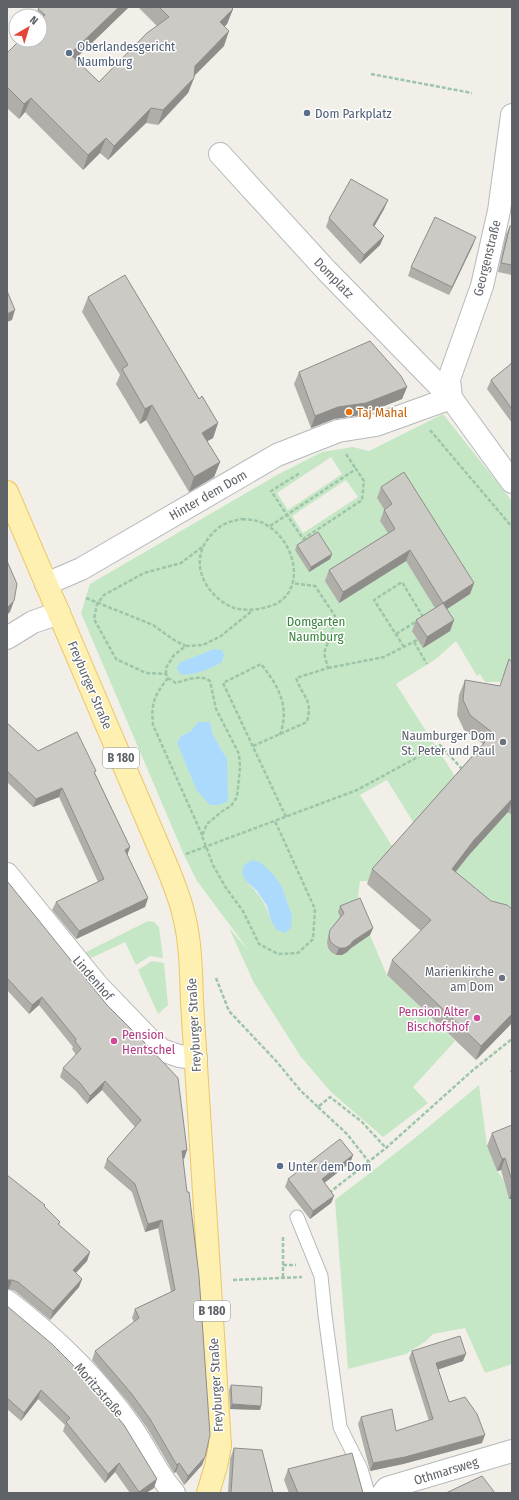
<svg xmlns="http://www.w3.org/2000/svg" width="519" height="1500" font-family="'Fira Sans Condensed',sans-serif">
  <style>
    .green { fill: #c6e7c6; fill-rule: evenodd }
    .water { fill: #acdafc }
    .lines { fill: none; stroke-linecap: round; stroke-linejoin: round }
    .service-casing { stroke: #b5b8bc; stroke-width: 15 }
    .minor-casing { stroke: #b5b8bc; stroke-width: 24 }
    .primary-casing { stroke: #eec664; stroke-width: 24 }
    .path { stroke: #9dc5a9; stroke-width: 2.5; stroke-dasharray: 4 2; stroke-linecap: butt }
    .service { stroke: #fff; stroke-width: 13 }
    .minor { stroke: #fff; stroke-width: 22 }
    .primary { stroke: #fdf0b1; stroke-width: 22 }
    .wall { fill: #afaea9 }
    .shaded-wall { fill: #8f8d8a }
    .building { fill: #cccac5; stroke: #8f8d8a }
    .service-dot { fill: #5c6f8a; stroke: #fff; stroke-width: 1.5 }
    .food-dot { fill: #e8710a; stroke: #fff; stroke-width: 1.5 }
    .worship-dot { fill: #6b7280; stroke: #fff; stroke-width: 1.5 }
    .hotel-dot { fill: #d1479c; stroke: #fff; stroke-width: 1.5 }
    .labels { text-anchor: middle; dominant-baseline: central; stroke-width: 3; stroke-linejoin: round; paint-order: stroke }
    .shield { fill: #fff; stroke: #8f9295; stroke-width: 1 }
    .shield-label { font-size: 12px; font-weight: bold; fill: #5f6368 }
    .service-label { font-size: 13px; fill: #4e5e75; stroke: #fff; text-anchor: start }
    .street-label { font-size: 13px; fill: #5f6368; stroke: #fff }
    .food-label { font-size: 13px; fill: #c56008; stroke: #fff; text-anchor: start }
    .park-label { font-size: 13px; fill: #38853c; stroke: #fff }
    .worship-label { font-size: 13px; fill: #5b616d; stroke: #fff; text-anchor: end }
    .hotel-label { font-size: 13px; fill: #b23c85; stroke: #fff; text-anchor: end }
  </style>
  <rect width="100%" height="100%" fill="#f1efe8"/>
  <!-- green -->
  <path class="green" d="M443,414l69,87v191l-9,-18 -2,8h-16l-5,-8 -3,2 -21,-35 -20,18 -40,25 62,97 -89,100h-9l-3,24 30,70 68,66 -42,46 15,16 -45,34 -52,-45 -30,-35 -47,-74 -25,-55 21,24 -53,-71 -13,-26 -103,-242 9,-29 187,-109 45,-23 31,-5 16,4zM331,457l11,17 -54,36 -11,-17zM346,480l12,17 -55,36 -11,-17zM210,722l3,13 14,24 -46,-23zM387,780l28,45 -21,24 -34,-54zM246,881l36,6 10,28 -21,6c-5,-18 -12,-27 -25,-40z
    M512,807v115l-63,-48 18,-21 3,2 1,-2 -2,-2 7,-8 3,2 2,-2 -3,-2 8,-9 2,2 2,-2 -2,-2 6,-8 3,2z
    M148,921l6,1 5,5 4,31 -13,-2 -14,9 -11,-23 -36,17 -5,-6z
    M152,961l12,2 4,42 -10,9 -20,-44z
    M479,1085l8,61 10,25 6,8 6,20h3v165l-27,9 -20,-45 -32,6 -7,7 -20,13 -58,15 -13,-169 80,-62z"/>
  <!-- water -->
  <path class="water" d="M214,649l8,1 2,5 -2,7c-10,6 -30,15 -42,12l-3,-6 2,-5z
    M198,722h12l3,13 14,24 1,42 -9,4h-9l-13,-14 -20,-48 4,-7 10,-5z
    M252,860l8,2 13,12 9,13 10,28 -1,13 -6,5 -8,-3 -6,-9 -4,-15 -10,-15 -11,-10 -4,-8 2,-8z"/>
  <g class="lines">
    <!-- service casing -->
    <g class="service-casing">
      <path id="service" d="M297,1217l24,59 4,39 15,112 21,42 7,24"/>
    </g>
    <!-- minor casing -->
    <g class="minor-casing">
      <path id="minor" d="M220,154l106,116 125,128 61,84
        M451,398l-2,-19 33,-93 17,-75 13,-96
        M46,584l35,-15 196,-114 61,-24 38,-6 75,-27
        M7,638l26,-16 26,-9
        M7,874l90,111 51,53 14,12 17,6 17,2
        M7,1301c46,35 90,78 124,126 15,21 25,46 43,66
        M383,1493l4,-5 125,-37"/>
    </g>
    <!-- primary casing -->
    <g class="primary-casing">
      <path id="primary" d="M7,492l159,372c7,17 14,34 18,52 7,28 7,57 8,86l28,444 -4,20 -8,27"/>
    </g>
    <!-- path -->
    <path class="path" d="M371,74l101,19
      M430,430l82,97
      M346,454l10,15
      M242,519c10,1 18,1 26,7 22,13 36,50 17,71 -7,8 -17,10 -27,12 -7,1 -18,1 -24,-1 -27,-11 -45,-42 -27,-68 5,-7 12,-14 20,-17 5,-2 10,-3 15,-4z
      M270,526l86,-57 8,12 -2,19 -59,39 -32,-48 29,-18
      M202,547l-21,16 -37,10 -40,22 -7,9 -3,15 22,40 30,14 20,1 2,4 8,5c10,-3 25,-9 34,-2l6,28 23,45 1,14 -3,29 -6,9 -10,6 -14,12 -5,12 11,29 13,23 17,23 16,33 19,10 20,-1 15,-14 2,-30 -40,-88
      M86,598l67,27 21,15 12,6
      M396,634l21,-13
      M414,642l13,22
      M404,647l-30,-47 28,-18 21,35
      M328,668l56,-11 33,-17
      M166,674v-6l8,-13 12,-9 17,-1 18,-9 32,-26
      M168,678c-14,18 -17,25 -15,47l49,110
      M280,735c10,-29 -1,-48 -19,-71l-38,19 63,134
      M253,746l54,-24c6,-23 -4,-24 -11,-44l32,-10 -4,-15 8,-22 3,-15 -20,-30 -23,-3
      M186,854l171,-64 83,-45 23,25
      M216,978l13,33 48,51 23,28 18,17 12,-10 32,25 24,26
      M318,1107l29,27 22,28
      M329,1193l57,-45 87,-78 39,-31
      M283,1265h13
      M283,1277v-41
      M233,1280l69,-3"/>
    <!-- service -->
    <use href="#service" class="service"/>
    <!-- minor -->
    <use href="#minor" class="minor"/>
    <!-- primary -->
    <use href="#primary" class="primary"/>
  </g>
  <!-- wall -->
  <path class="wall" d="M129,7l-54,52 24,23 58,-56 -19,-19h93l2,2 -6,15 -2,2 -1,20 -30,30v2l-6,15 -30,32 -12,-2 -38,37 -8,-7 -17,17 -58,-58 -6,7 -12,-11v-55l33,-13v-24h-5l3,-7z
    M388,200l-4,9 -10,18 10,9 -4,9 -20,19 -34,-37 3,-9z
    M510,226h2v49l-14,-3 8,-38z
    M473,245l-24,50 -41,-19 3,-9z
    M88,297l111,102 19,24 -5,15 -6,3 13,21 -6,15 -25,15 -43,-72 -6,4 -24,-40 4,-9 -38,-63z
    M512,359v64l-25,-34 4,-9 19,-15z
    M299,372l108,15 -5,12 -41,16 -27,4 -23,9 -17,-44z
    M381,487l93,96 -4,11 -23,15 7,11 -4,11 -27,17 -11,-17 4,-11 19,-12 -29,-47 -67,42 -14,-22 4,-11 59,-37 -8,-12 4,-11v-1l-7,-11z
    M297,545l35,9 -2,5 -21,13 -14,-22z
    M509,659l3,3v153l-4,-3 -39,43 -13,17 56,151 -36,37 -89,-85 5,-15 29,-29 -54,-47 5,-15 111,-125 -19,-14 -7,-15 2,-20 6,-15 35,6z
    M7,723l31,28 57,22 35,74 -3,8 21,43 -3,9 -69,32 -24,-29 4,-8 42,-20 -39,-85 -26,10 -26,-25z
    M7,881l180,269 -3,9h-1l22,298 -3,8 -18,20 -8,-13 -2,1 -2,-3 -25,-42 -19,-26 -36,-42 3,-9 39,-29 -2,-4 3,-9 36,-17 -13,-64 -13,4 -13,-40 -28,-24 3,-9 28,-32 -33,-37 -15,14 -11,-13 -16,-14 3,-9 13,-13 -4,-6 1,-2 -34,-42 -10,9 -22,-24z
    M340,906l33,22 -3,7 -19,13 -4,4 -5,3h-6l-5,-3 -3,-4 -1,-6 1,-5 2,-7 10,-13 -2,-5z
    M512,1067v6l-2,-1z
    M512,1125v74h-3l-8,-29 -4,1 -10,-25 5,-13z
    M353,1155l-3,8 -26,20 10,13 -3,7 -21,16 -25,-32 3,-8z
    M44,1206l16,16 -1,3 31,27 -3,9 -11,12 6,6 -3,8 -29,33 -35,-29 -6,-2h-2z
    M7,1306l147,182 -8,5h-16l-15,-21 -10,11 -42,-52 2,-6 -27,-26 -17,22 -14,-12z
    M412,1351l51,10 -25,8 11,33 33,41 -79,21 -33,7 -12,-47 3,-7 35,14 33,-10 -20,-63z
    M231,1385l30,21 -1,4 -30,-1 -1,-19z
    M234,1448l39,45h-45l2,-34z
    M288,1469l75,24h-74l-5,-13z"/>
  <!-- shaded-wall -->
  <path class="shaded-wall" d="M119,7h10l-64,62 5,-15z
    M233,9l-6,15 -12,12 5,-14z
    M229,31l-5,15 -35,35 6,-15z
    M194,78l-6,15 -30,32 5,-15z
    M31,98l-6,14 -6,7 5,-15z
    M151,108l-5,15 -38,37 6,-14z
    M106,138l-6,15 -17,17 5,-15z
    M388,200l-4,9 -14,25 3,-9z
    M384,236l-4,9 -20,19 4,-9z
    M476,237l-3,8 -24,50 3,-8z
    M15,310l-3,10 -5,2v-8z
    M407,387l-5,12 -41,16 -27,4 -23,9 4,-12 23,-9z
    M152,405l-6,15 -6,4 5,-15z
    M218,423l-5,15 -16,9 5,-14z
    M220,462l-6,15 -25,15 5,-15z
    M410,550l-4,11 -67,42 4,-11z
    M332,554l-2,5 -21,13 2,-5z
    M474,583l-4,11 -31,20 4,-11z
    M14,601l-4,11 -3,3v-7z
    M454,620l-4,11 -27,17 4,-11z
    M62,788l-3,9 -26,10 3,-8z
    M512,799v3l-4,10 -39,43 -23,28 6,-14 22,-29z
    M130,847l-3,9 -2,-6z
    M148,898l-3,9 -69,32 3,-8z
    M373,928l-3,7 -19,13 -4,4 -5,3h-6l3,-7 14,-7z
    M42,997l-3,8 -10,9 3,-9z
    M512,1014v9l-36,37 5,-14z
    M105,1081l-3,9 -15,14 3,-8z
    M187,1150l-3,9 -6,1 4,-9z
    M353,1155l-3,8 -31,24 3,-8z
    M505,1158l-4,12 -4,1 5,-12z
    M512,1191v8h-3z
    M334,1196l-3,7 -21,16 3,-8z
    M162,1220l-4,8 -13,4 3,-8z
    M90,1252l-3,9 -17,18 3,-9z
    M82,1279l-3,8 -29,33 3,-9z
    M7,1280h5l-3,9h-2z
    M466,1354l-3,7 -29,10 2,-8z
    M41,1390l-3,9 -17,22 3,-8z
    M232,1404l29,2 -1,4 -30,-1z
    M485,1435l-3,8 -79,21 -33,7 3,-8z
    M205,1457l-3,8 -18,20 4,-9z
    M119,1463l-4,9 -10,11 3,-9z
    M179,1463l-3,9 -2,1 3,-8z
    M157,1479l-3,9 -8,5h-8l1,-1z"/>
  <!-- building -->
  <path class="building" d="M40,7h79l-49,47 29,28 48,-49 22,-16 -10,-10h72l2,2 -13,13 9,9 -34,35 -1,12 -31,32 -12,-2 -37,38 -8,-8 -18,17 -57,-57 -7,6 -17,-17v-34l13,-13h20v-20l5,-5 -7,-6z
    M351,179l37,21 -15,25 11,11 -20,19 -35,-37z
    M435,217l41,20 -24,50 -41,-20z
    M510,226h2v39l-11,-2z
    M125,275l74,124 3,-3 16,27 -16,10 18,29 -26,15 -42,-72 -7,4 -23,-40 6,-4 -40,-68z
    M7,291l8,19 -8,4z
    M370,341l31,35 6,11 -41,16 -28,4 -23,9 -16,-44z
    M512,363v46l-21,-29z
    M404,472l70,111 -31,20 11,17 -27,17 -11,-17 27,-17 -33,-53 -67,42 -14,-22 66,-41 -11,-19 8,-6 -11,-17z
    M318,532l14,22 -21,13 -14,-22z
    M7,561l10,23 -3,17 -7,7z
    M509,659l3,3v137l-38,41 -22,29 39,32 16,4 5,4v105l-31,32 -89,-86 39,-40 -59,-51 121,-136 -23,-18 -7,-15 2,-20 35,6z
    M7,723l31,28 39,-19 19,39 -2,1 36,75 -5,3 23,48 -69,33 -23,-29 48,-23 -42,-91 -26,11 -29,-28z
    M7,881l100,124 38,38 33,35 9,72 -5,1 5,41h2l10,84 11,159 -5,22 -17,19 -9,-13 -2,2 -2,-3 -25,-43 -19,-26 -36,-42 44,-33 -4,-9 40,-19 -13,-70 -14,4 -13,-40 -28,-25 34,-39 -36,-39 -15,15 -10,-13 -17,-15 18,-19 -6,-8 1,-2 -34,-42 -10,8 -25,-27z
    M360,898l13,30 -20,13 -3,4 -5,3h-6l-5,-3 -4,-4 -1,-6 1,-5 14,-17 -4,-7z
    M512,1125v56l-7,-23 -3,1 -10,-26z
    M340,1139l13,16 -31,24 12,17 -21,15 -25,-32z
    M7,1175l38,30 -1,1 16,16 -2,2 32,28 -17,18 9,9 -29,32 -35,-29 -6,-2h-5z
    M7,1306l45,38 31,31 41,50 33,54 -18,13 -20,-29 -11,11 -42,-52 4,-4 -29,-28 -17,23 -17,-15z
    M460,1336l6,18 -30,9 13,39 16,-5 12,17 8,21 -80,22 -32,6 -12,-46 31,-8 4,22 37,-12 -21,-68z
    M231,1385l31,2 -1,19 -29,-2z
    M234,1448l28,2 11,43h-42z
    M352,1453l11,40h-65l-10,-24z
    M482,1476l13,17h-49z"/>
  <!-- markers -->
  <g class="service-dot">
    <circle cx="69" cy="53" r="4"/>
    <circle cx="307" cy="113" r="4"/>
    <circle cx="280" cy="1166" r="4"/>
  </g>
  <circle class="food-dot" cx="349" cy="412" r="4"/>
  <g class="worship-dot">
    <circle cx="503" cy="742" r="4"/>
    <circle cx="502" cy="978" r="4"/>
  </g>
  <g class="hotel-dot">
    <circle cx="477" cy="1018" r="4"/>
    <circle cx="114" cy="1041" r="4"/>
  </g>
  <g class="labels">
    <!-- shield labels -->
    <g class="shield">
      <rect x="103" y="748" width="36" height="20" rx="3"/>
      <rect x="194" y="1301" width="36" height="20" rx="3"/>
    </g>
    <g class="shield-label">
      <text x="121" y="758">B 180</text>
      <text x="212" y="1311">B 180</text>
    </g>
    <!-- service labels -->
    <g class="service-label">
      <text x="77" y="46">Oberlandesgericht<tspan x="77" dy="15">Naumburg</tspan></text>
      <text x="315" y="113">Dom Parkplatz</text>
      <text x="288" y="1166">Unter dem Dom</text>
    </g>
    <!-- street labels -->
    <g class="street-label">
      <text transform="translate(487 258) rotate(-76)">Georgenstraße</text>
      <text transform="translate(334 278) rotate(46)">Domplatz</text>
      <text transform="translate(208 495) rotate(-30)">Hinter dem Dom</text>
      <text transform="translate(90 685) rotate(67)">Freyburger Straße</text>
      <text transform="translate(93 978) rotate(49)">Lindenhof</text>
      <text transform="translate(194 1025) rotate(-93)">Freyburger Straße</text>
      <text transform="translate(216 1385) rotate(-93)">Freyburger Straße</text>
      <text transform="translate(99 1390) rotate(49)">Moritzstraße</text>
      <text transform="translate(446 1471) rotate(-17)">Othmarsweg</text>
    </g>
    <!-- food labels -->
    <g class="food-label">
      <text x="357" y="412">Taj Mahal</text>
    </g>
    <!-- park labels -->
    <g class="park-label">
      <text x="316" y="621">Domgarten<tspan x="316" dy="15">Naumburg</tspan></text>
    </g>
    <!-- worship labels -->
    <g class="worship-label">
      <text x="495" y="735">Naumburger Dom<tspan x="495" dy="15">St. Peter und Paul</tspan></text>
      <text x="494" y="971">Marienkirche<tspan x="494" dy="15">am Dom</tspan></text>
    </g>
    <!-- hotel labels -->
    <g class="hotel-label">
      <text x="469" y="1011">Pension Alter<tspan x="469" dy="15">Bischofshof</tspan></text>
      <text x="122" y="1034" text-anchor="start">Pension<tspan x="122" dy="15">Hentschel</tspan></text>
    </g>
  </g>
  <!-- border -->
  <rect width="519" height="1500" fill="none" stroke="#5f6368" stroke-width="16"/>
  <!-- north arrow -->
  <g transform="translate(28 28) rotate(38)"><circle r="19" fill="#ffffff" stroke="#bfc1c3"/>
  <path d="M0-3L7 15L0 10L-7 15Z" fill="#e5463a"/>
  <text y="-6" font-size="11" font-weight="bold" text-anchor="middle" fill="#5f6368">N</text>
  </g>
</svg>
